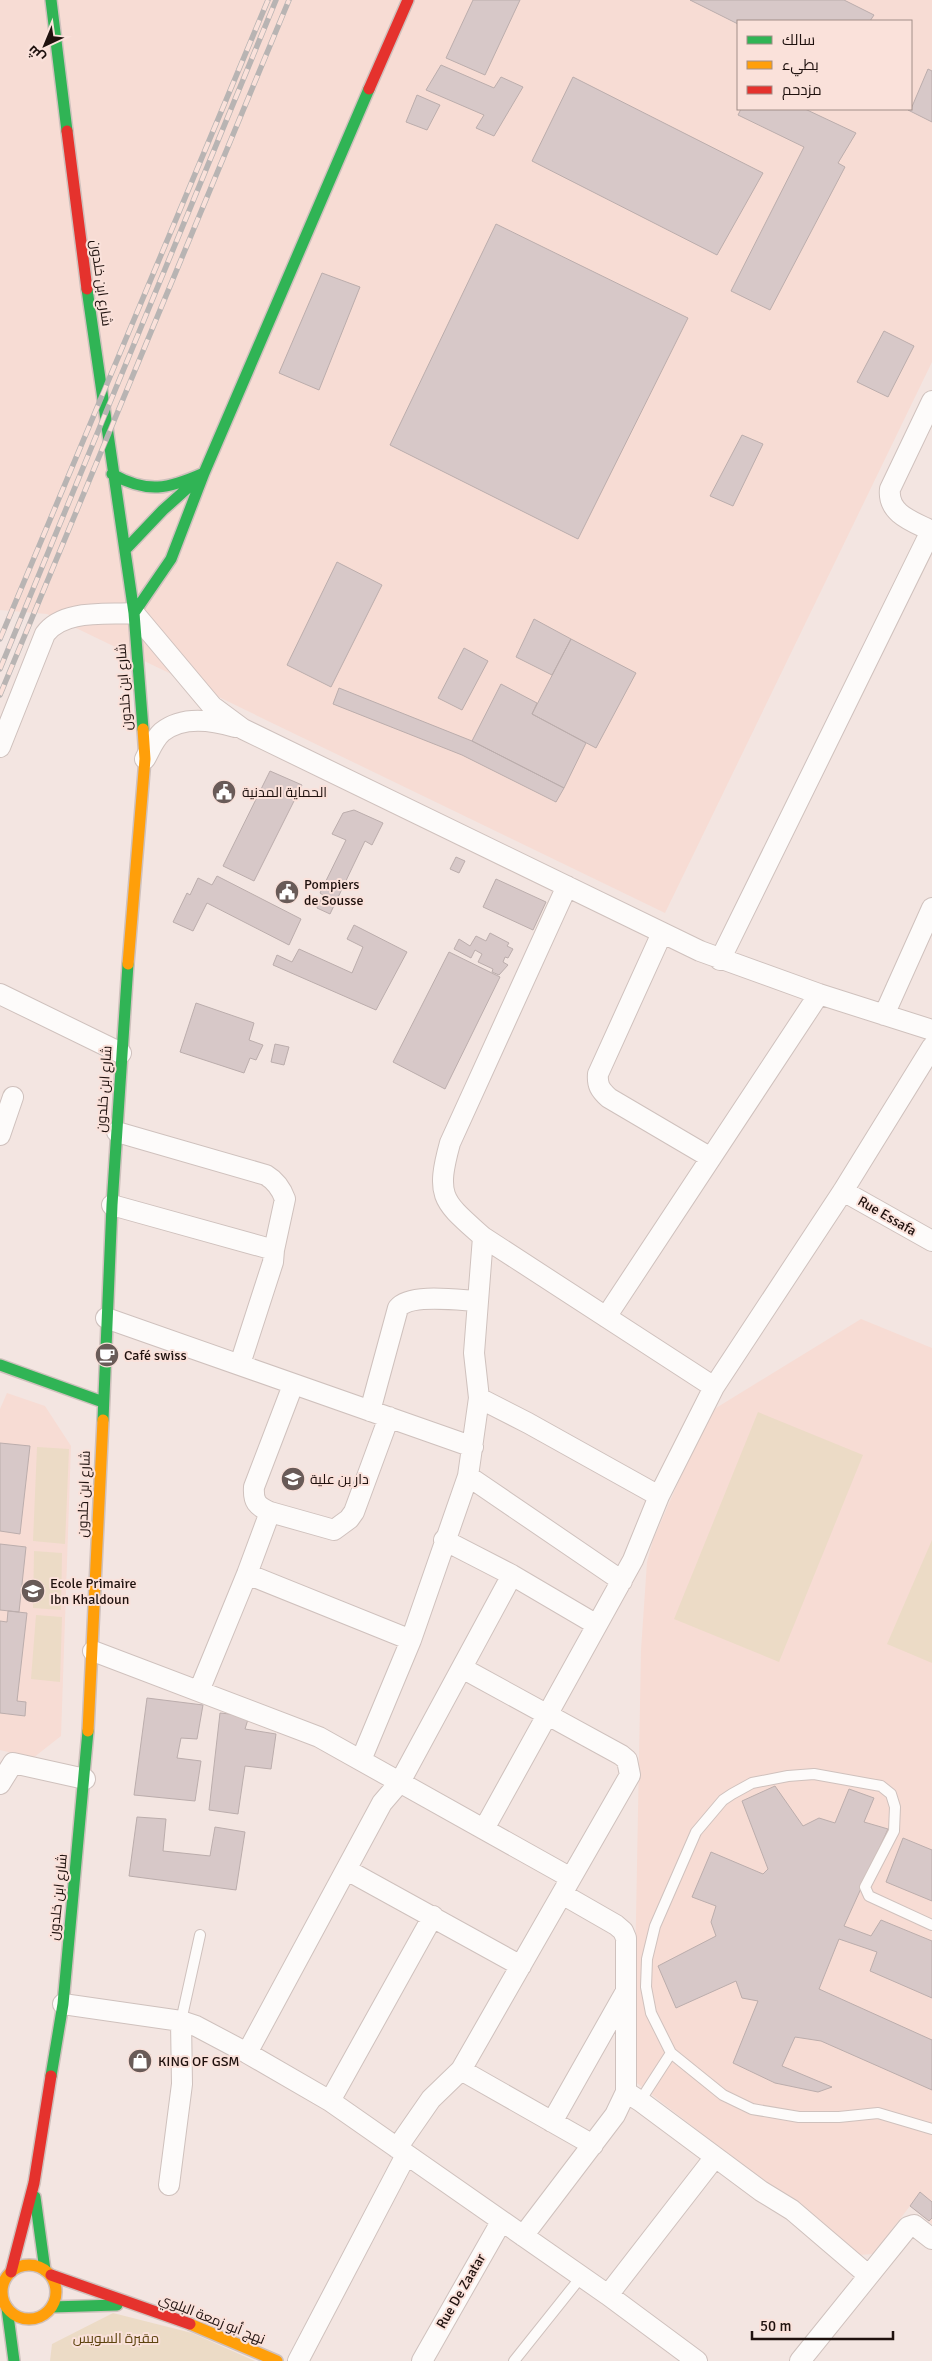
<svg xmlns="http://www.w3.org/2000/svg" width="932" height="2361" font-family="Signika,Cairo,sans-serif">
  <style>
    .built { fill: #f7dcd4; fill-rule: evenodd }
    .green { fill: #ecdbc6 }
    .building { fill: #d7c8c8; stroke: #bbadac }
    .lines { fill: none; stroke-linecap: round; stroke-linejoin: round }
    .lane-casing { stroke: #cfc1bd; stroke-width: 12 }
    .street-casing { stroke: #cfc1bd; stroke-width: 22 }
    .fast-casing { stroke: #cfc1bd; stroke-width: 14 }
    .slow-casing { stroke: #cfc1bd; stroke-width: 14 }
    .jam-casing { stroke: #cfc1bd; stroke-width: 14 }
    .lane { stroke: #fdfbfa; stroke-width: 10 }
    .street { stroke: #fdfbfa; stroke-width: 20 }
    .fast { stroke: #30b455; stroke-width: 11 }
    .slow { stroke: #ff9f0a; stroke-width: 11 }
    .jam { stroke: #e5322d; stroke-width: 11 }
    .rail-casing { stroke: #b8b4b3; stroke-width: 5.5 }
    .rail { stroke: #fae1da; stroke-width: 4; stroke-dasharray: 11; stroke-linecap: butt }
    .labels { text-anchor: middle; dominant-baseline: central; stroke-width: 4; stroke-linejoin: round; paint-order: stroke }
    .street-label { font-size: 14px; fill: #1f110e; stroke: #fae1da }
    .poi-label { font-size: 14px; fill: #1f110e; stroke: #fae1da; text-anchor: start }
    .park-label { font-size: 14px; fill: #5d440f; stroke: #fae1da }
  </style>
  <rect width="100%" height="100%" fill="#f3e5e1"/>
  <!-- built -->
  <path class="built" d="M0,0h932v362l-267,551 -618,-299 -47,-4zM738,21h173v88h-173z
    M861,1319l71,29v876l-22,-18 -37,48 -15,1 -225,-175 8,-430 6,-88 6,-22 48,-110 15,-22z
    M7,1393l38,13 26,40 -10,290 -28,22 -33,-8v-341z"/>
  <!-- green -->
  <path class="green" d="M758,1412l105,43 -84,207 -105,-43z
    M37,1447l32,2 -4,95 -32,-3z
    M932,1540v123l-45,-19z
    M34,1551l28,2 -1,57 -28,-2z
    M36,1615l26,2 -2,65 -29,-3z
    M113,2313l79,20 63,28h-205l2,-17z"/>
  <!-- building -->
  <path class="building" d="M473,0h47l-35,75 -39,-17z
    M690,0h154l30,15 -4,6h-132v3z
    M441,65l53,23 7,-11 22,10 -29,49 -18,-8 8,-13 -58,-25z
    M928,69l4,2v51l-24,-12 3,-1z
    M573,77l190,96 -46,82 -185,-94z
    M417,95l23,10 -13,25 -21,-8z
    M741,109h64l51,24 -18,30 7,4 -75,143 -39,-19 73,-144 -66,-32z
    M496,224l192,94 -110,221 -188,-94z
    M322,273l38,14 -41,103 -40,-17z
    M884,331l30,15 -26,51 -31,-15z
    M742,435l21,9 -30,62 -23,-10z
    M337,562l45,23 -51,102 -44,-22z
    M534,619l37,20 -19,36 -36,-18z
    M571,639l65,34 -40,75 -64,-34z
    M464,648l24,13 -26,49 -24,-12z
    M501,684l36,19 -5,11 54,29 -22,45 -92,-47z
    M339,688l133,53 92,47 -8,14 -94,-47 -129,-51z
    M270,771l32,14 -48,96 -31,-15z
    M354,810l29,13 -11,22 -7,-4 -35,73 -13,-6 6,-13 -3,-2 26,-53 -14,-6 11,-21z
    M456,857l9,4 -6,12 -9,-4z
    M217,876l84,43 -12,26 -82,-42 -14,28 -20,-9 14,-29 3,2 8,-17 14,7z
    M496,879l50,23 -13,28 -50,-23z
    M354,925l53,27 -31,58 -103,-45 4,-10 15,7 7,-13 53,24 11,-26 -16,-8z
    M490,933l19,10 -2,3 6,3 -5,9 -3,-1 -2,5 5,3 -9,10 -7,-3 1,-3 -15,-7 4,-8 -7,-4 -4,8 -17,-9 5,-10 11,7 6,-10 10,5z
    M449,952l51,25 -55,112 -52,-27z
    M196,1003l58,20 -5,17 14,5 -7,15 -6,-2 -6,15 -64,-21z
    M275,1044l14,3 -5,18 -13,-3z
    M0,1443l30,3 -10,88 -20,-3z
    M0,1544l26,3 -7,65 -19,-2z
    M8,1611l19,2 -10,88 9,1 -1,14 -25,-3v-92l7,1z
    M147,1698l56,7 -6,34 -16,-1 -4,20 24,3 -6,40 -61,-6z
    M220,1713l29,3 -4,13 31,5 -5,35 -26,-3 -7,48 -29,-4z
    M775,1786l28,40 16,-8 16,5 14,-34 25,9 -10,24 24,7 -44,97 27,10 10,-16 51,21v57l-62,-27 7,-19 -38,-13 -20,50 113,51v50l-111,-49 -26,-4 -13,29 50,21 -14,5 -43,-9 -42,-20 25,-62 -16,-3 -6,-17 -60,27 -18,-42 58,-30 -5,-14 5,-16 -24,-9 19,-45 52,22 5,-5 -26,-68z
    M137,1817l29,2 -3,32 47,5 5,-29 30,5 -9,58 -107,-14z
    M903,1838l29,12v51l-46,-19z
    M920,2192l12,10v16l-3,3 -19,-15z"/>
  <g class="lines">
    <!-- lane casing -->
    <g class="lane-casing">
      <path id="lane" d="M932,1925l-63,-29 -4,-9 29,-56 1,-24 -4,-13 -10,-8 -67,-12 -26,2 -36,7 -20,11 -9,6 -27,32 -41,94 -8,33 -1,28 5,26 20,40 52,42 29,14 47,8h40l39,-4 54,16
        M181,2021l19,-86
        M640,2101l31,-48
        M514,2361l67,-84"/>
    </g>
    <!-- street casing -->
    <g class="street-casing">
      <path id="street" d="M932,401l-42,88c-3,25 24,33 42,42
        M0,747l45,-113c18,-25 61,-19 89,-21l78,93 31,23 457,222 119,43 113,36
        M145,759c5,-9 9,-20 17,-27 21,-17 50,-12 73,-5
        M567,886l-117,257c-15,55 -7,58 33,94l231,150
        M662,933l-64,141c-1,11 2,16 11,24l102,60
        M720,960l211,-429
        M0,994l121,59
        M884,1015l48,-107
        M117,1132l149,43c10,6 15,13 19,24l-11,51
        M0,1135l13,-38
        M843,1191l89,50
        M112,1205l162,45 -1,12 -33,102
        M606,1317l213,-323
        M106,1318l367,129
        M479,1398l49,25 131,73 -26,64 -149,269
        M370,1411l28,-103c12,-15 60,-8 79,-7
        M468,1476l154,105
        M659,1496l55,-109 129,-196 89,-144
        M270,1512l64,18 15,-11 5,-7 35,-95
        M444,1540l68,35 85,50
        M247,1574l164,66
        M93,1651l226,86 252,141
        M199,1691l48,-117 23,-62c-13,-6 -17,-10 -16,-25l39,-102
        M361,1760l50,-120 57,-164 11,-78 -5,-45 9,-116
        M0,1784l13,-21 72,16
        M347,1870l174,96
        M63,2004l118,17 15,5 51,27 83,48 278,194 89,66
        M247,2053l135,-250 18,-21 112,-207
        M461,2070l132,75
        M626,2092l14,9 121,90 31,19 76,65
        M330,2101l103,-185
        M552,2122l73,-129
        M397,2148l34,-49 30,-29 169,-295 -3,-15 -6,-5 -159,-87
        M169,2185l13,-101 -1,-63
        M523,2236l92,-121 11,-23v-154l-3,-7 -7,-6 -54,-31
        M608,2295l107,-138
        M298,2361l108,-206
        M422,2361l79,-139
        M800,2361l108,-134 6,-2 18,14"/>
    </g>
    <!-- fast casing -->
    <g class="fast-casing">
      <path id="fast" d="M51,0l16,131
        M87,289l47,324 9,116
        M112,474c36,20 56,15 92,-1
        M125,550l38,-40 38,-34
        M134,613l37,-54 33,-86 165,-384
        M0,1365l103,37
        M103,1420l9,-215 16,-241
        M51,2076l12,-72 25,-273
        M35,2197l10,73
        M52,2307l65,-2
        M7,2308l7,53"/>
    </g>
    <!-- slow casing -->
    <g class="slow-casing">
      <path id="slow" d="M128,964l17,-205 -2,-30
        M88,1731l15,-311
        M2 2292a27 27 0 1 1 54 0a27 27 0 1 1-54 0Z
        M190,2324l87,37"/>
    </g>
    <!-- jam casing -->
    <g class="jam-casing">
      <path id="jam" d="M369,89l39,-89
        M67,131l20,158
        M11,2272l23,-89 17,-107
        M51,2275l139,49"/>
    </g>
    <!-- lane -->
    <use href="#lane" class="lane"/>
    <!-- street -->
    <use href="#street" class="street"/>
    <!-- fast -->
    <use href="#fast" class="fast"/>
    <!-- slow -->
    <use href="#slow" class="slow"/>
    <!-- jam -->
    <use href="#jam" class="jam"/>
    <!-- rail casing -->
    <g class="rail-casing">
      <path id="rail" d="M0,639l268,-639
        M0,669l276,-669
        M0,695l289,-695"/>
    </g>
    <!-- rail -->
    <use href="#rail" class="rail"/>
  </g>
  <!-- icons -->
  <defs>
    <g id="civic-disc" transform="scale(1.25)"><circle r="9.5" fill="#695b58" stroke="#fae1da"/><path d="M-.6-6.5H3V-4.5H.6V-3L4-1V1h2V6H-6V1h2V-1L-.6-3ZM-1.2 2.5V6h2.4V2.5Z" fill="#fff"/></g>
    <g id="cafe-disc" transform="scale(1.25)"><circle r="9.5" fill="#695b58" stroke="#fae1da"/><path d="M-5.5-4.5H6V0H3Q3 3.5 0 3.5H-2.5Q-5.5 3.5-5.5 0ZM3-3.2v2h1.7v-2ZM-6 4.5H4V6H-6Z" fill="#fff"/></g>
    <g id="school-disc" transform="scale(1.25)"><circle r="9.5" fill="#695b58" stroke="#fae1da"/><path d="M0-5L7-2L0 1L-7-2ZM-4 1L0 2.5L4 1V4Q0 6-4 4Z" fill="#fff"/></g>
    <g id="shop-disc" transform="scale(1.25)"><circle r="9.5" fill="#695b58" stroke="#fae1da"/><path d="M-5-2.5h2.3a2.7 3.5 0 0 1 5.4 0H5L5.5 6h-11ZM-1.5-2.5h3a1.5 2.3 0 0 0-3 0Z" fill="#fff"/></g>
  </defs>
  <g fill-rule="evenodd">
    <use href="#civic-disc" x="224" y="792"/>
    <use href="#civic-disc" x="287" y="892"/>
    <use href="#cafe-disc" x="107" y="1355"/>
    <use href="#school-disc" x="293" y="1479"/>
    <use href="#school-disc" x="33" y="1591"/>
    <use href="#shop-disc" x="140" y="2061"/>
  </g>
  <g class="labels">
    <!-- street labels -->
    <g class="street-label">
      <text transform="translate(101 283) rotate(82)">شارع ابن خلدون</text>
      <text transform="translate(124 687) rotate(-94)">شارع ابن خلدون</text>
      <text transform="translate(104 1089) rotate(-86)">شارع ابن خلدون</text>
      <text transform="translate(887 1216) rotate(30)">Rue Essafa</text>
      <text transform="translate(84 1494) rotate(-88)">شارع ابن خلدون</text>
      <text transform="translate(58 1897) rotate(-84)">شارع ابن خلدون</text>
      <text transform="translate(461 2291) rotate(-60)">Rue De Zaatar</text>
      <text transform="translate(212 2319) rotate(22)">نهج أبو زمعة البلوي</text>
    </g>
    <!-- poi labels -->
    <g class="poi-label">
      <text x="242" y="792">الحماية المدنية</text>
      <text x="304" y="884">Pompiers<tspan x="304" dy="16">de Sousse</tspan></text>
      <text x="124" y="1355">Café swiss</text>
      <text x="310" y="1479">دار بن علية</text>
      <text x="50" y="1583">Ecole Primaire<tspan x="50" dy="16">Ibn Khaldoun</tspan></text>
      <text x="158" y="2061">KING OF GSM</text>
    </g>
    <!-- park labels -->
    <g class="park-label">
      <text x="116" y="2338">مقبرة السويس</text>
    </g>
  </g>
  <!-- legend -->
  <rect x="737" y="20" width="175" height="90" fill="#fae1da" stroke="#a28e88"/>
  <rect x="747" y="36" width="25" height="8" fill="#30b455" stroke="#a28e88"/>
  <text x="782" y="45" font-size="15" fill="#1f110e">سالك</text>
  <rect x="747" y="61" width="25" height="8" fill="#ff9f0a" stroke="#a28e88"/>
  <text x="782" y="70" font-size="15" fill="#1f110e">بطيء</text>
  <rect x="747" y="86" width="25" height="8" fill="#e5322d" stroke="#a28e88"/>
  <text x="782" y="95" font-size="15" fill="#1f110e">مزدحم</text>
  <!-- north arrow -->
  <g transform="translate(45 45) rotate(224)" stroke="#fae1da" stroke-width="4" paint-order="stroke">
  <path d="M0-4L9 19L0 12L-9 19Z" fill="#1f110e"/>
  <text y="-8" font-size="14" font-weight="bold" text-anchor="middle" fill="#1f110e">ش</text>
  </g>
  <!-- scale -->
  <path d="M752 2331v8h141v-8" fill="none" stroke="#1f110e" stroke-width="2.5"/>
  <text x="760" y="2331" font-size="15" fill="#1f110e" stroke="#fae1da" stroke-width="4" paint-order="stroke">50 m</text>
</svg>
